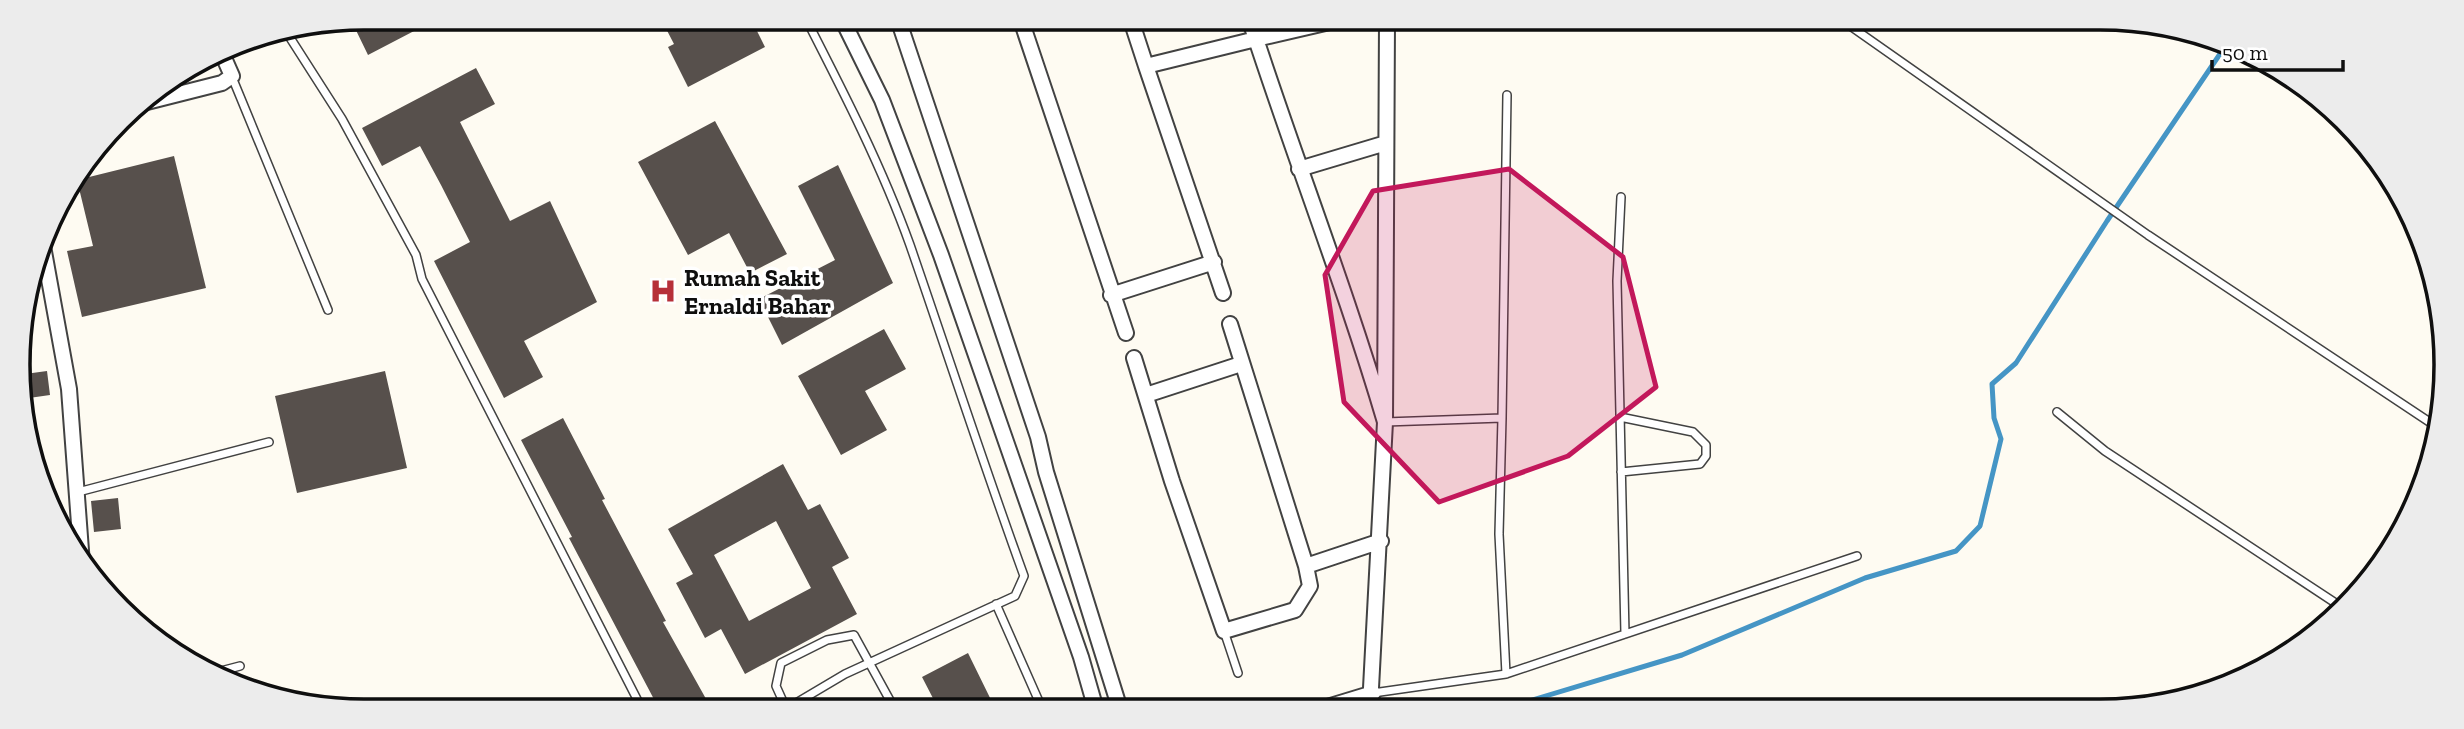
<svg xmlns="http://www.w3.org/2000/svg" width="2464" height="729" font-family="'Zilla Slab',serif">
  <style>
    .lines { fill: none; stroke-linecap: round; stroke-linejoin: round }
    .stream { stroke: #4595c5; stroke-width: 5 }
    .building { fill: #57504c; fill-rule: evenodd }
    .service-casing { stroke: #424242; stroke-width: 10 }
    .minor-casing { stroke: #424242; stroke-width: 18 }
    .service { stroke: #fff; stroke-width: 7 }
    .minor { stroke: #fff; stroke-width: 14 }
    .marked { fill: #c2185b; fill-opacity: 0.2; stroke: #c2185b; stroke-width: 5; stroke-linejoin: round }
    .labels { text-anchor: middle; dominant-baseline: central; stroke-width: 7; stroke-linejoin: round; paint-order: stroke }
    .poi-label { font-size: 24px; font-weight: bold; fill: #0f0f0f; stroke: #fff; text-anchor: start }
    .rim { fill: none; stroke: #0f0f0f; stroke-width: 3.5 }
  </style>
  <rect width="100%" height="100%" fill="#fefbf2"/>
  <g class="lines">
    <!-- stream -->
    <path class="stream" d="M1509,707l173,-52 183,-77 91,-27 24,-25 21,-87 -7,-21 -2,-34 24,-21 91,-142 117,-173"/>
  </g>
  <!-- building -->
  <path class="building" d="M365,18h74l-71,37 -17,-35z
    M661,19h90l14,28 -77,40 -20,-40 6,-3z
    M476,68l19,36 -35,18 50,99 40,-20 47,101 -73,39 19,36 -39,21 -70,-137 36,-19 -29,-57 -21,-39 -38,20 -20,-38z
    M715,121l72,133 -37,19 -21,-40 -41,22 -50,-93z
    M174,156l32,132 -124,29 -15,-66 26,-5 -16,-66z
    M838,165l55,118 -111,62 -23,-46 76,-39 -37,-74z
    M884,329l22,40 -41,22 22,39 -46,25 -43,-79z
    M47,371l3,24 -21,3 -4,-24z
    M385,371l22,97 -110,25 -22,-97z
    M563,418l42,81 -3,1 64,121 -3,1 47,84 -53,-1 -88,-167 3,-1 -51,-97z
    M783,464l25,46 12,-6 29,54 -17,9 25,47 -112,60 -24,-45 -16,9 -29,-55 17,-9 -25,-45zM776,521l35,67 -62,33 -35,-66z
    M118,498l3,31 -27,3 -3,-31z
    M968,653l26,53h-57l-15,-29z"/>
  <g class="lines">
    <!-- service casing -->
    <g class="service-casing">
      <path id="service" d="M1846,23l302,212 292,194
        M287,33l55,86 74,136 6,24 218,426
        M232,77l96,233
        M1621,197l-4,84 8,353
        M2057,412l48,39 238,157
        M1620,417l73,15 13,13v11l-6,8 -79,8
        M1502,418l5,-323
        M78,492l191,-50
        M996,604l45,102
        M1224,631l14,42
        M217,672l23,-6
        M1506,674l351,-118
        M1373,693l133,-19 -7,-140 3,-116 -117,4
        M785,706l-9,-20 5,-23 46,-23 27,-5 39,71
        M791,706l54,-32 170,-78 9,-20c-40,-110 -76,-221 -114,-331 -28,-78 -66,-152 -104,-226"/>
    </g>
    <!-- minor casing -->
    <g class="minor-casing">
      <path id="minor" d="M842,19l40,81 59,155 140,402 14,49
        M898,19l140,418 8,35 73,234
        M1021,20l105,313
        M1131,20l15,46
        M1250,21l6,18 78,-18
        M135,105l87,-22 10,-7 -11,-25
        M1299,169l87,-26
        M43,246l26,143 13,175
        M1223,293l-77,-227 110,-27c42,128 91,254 129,383
        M1111,295l103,-33
        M1230,324l76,242 75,-25
        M1134,358l38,123 52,150 71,-21 15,-24 -4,-20
        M1146,395l95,-31
        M1327,707l46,-14
        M1370,707l15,-285 2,-401"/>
    </g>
    <!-- service -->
    <use href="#service" class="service"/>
    <!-- minor -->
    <use href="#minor" class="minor"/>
  </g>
  <!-- marked area -->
  <path class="marked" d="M1509,169l114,88 33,130 -88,69 -129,46 -95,-100 -19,-127 48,-84z"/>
  <!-- icons -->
  <defs>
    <g id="hospital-bare" transform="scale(2.1)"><path d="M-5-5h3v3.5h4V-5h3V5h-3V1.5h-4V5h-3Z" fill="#b63039" stroke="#fff" stroke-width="2.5" paint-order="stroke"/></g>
  </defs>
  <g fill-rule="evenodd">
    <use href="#hospital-bare" x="663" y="291"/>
  </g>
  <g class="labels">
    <!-- poi labels -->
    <g class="poi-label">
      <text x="684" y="277">Rumah Sakit<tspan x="684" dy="28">Ernaldi Bahar</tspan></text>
    </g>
  </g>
  <!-- crop -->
  <path d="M0 0H2464V729H0ZM364 30H2100A334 334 0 0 1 2434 364V365A334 334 0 0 1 2100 699H364A334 334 0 0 1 30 365V364A334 334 0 0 1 364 30Z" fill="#ececec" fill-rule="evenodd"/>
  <path class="rim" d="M364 30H2100A334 334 0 0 1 2434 364V365A334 334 0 0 1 2100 699H364A334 334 0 0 1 30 365V364A334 334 0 0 1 364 30Z"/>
  <!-- scale -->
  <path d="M2212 60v10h131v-10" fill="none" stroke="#0f0f0f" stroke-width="3.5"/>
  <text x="2222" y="60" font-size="21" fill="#0f0f0f" stroke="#ffffff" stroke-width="5" paint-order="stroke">50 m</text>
</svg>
